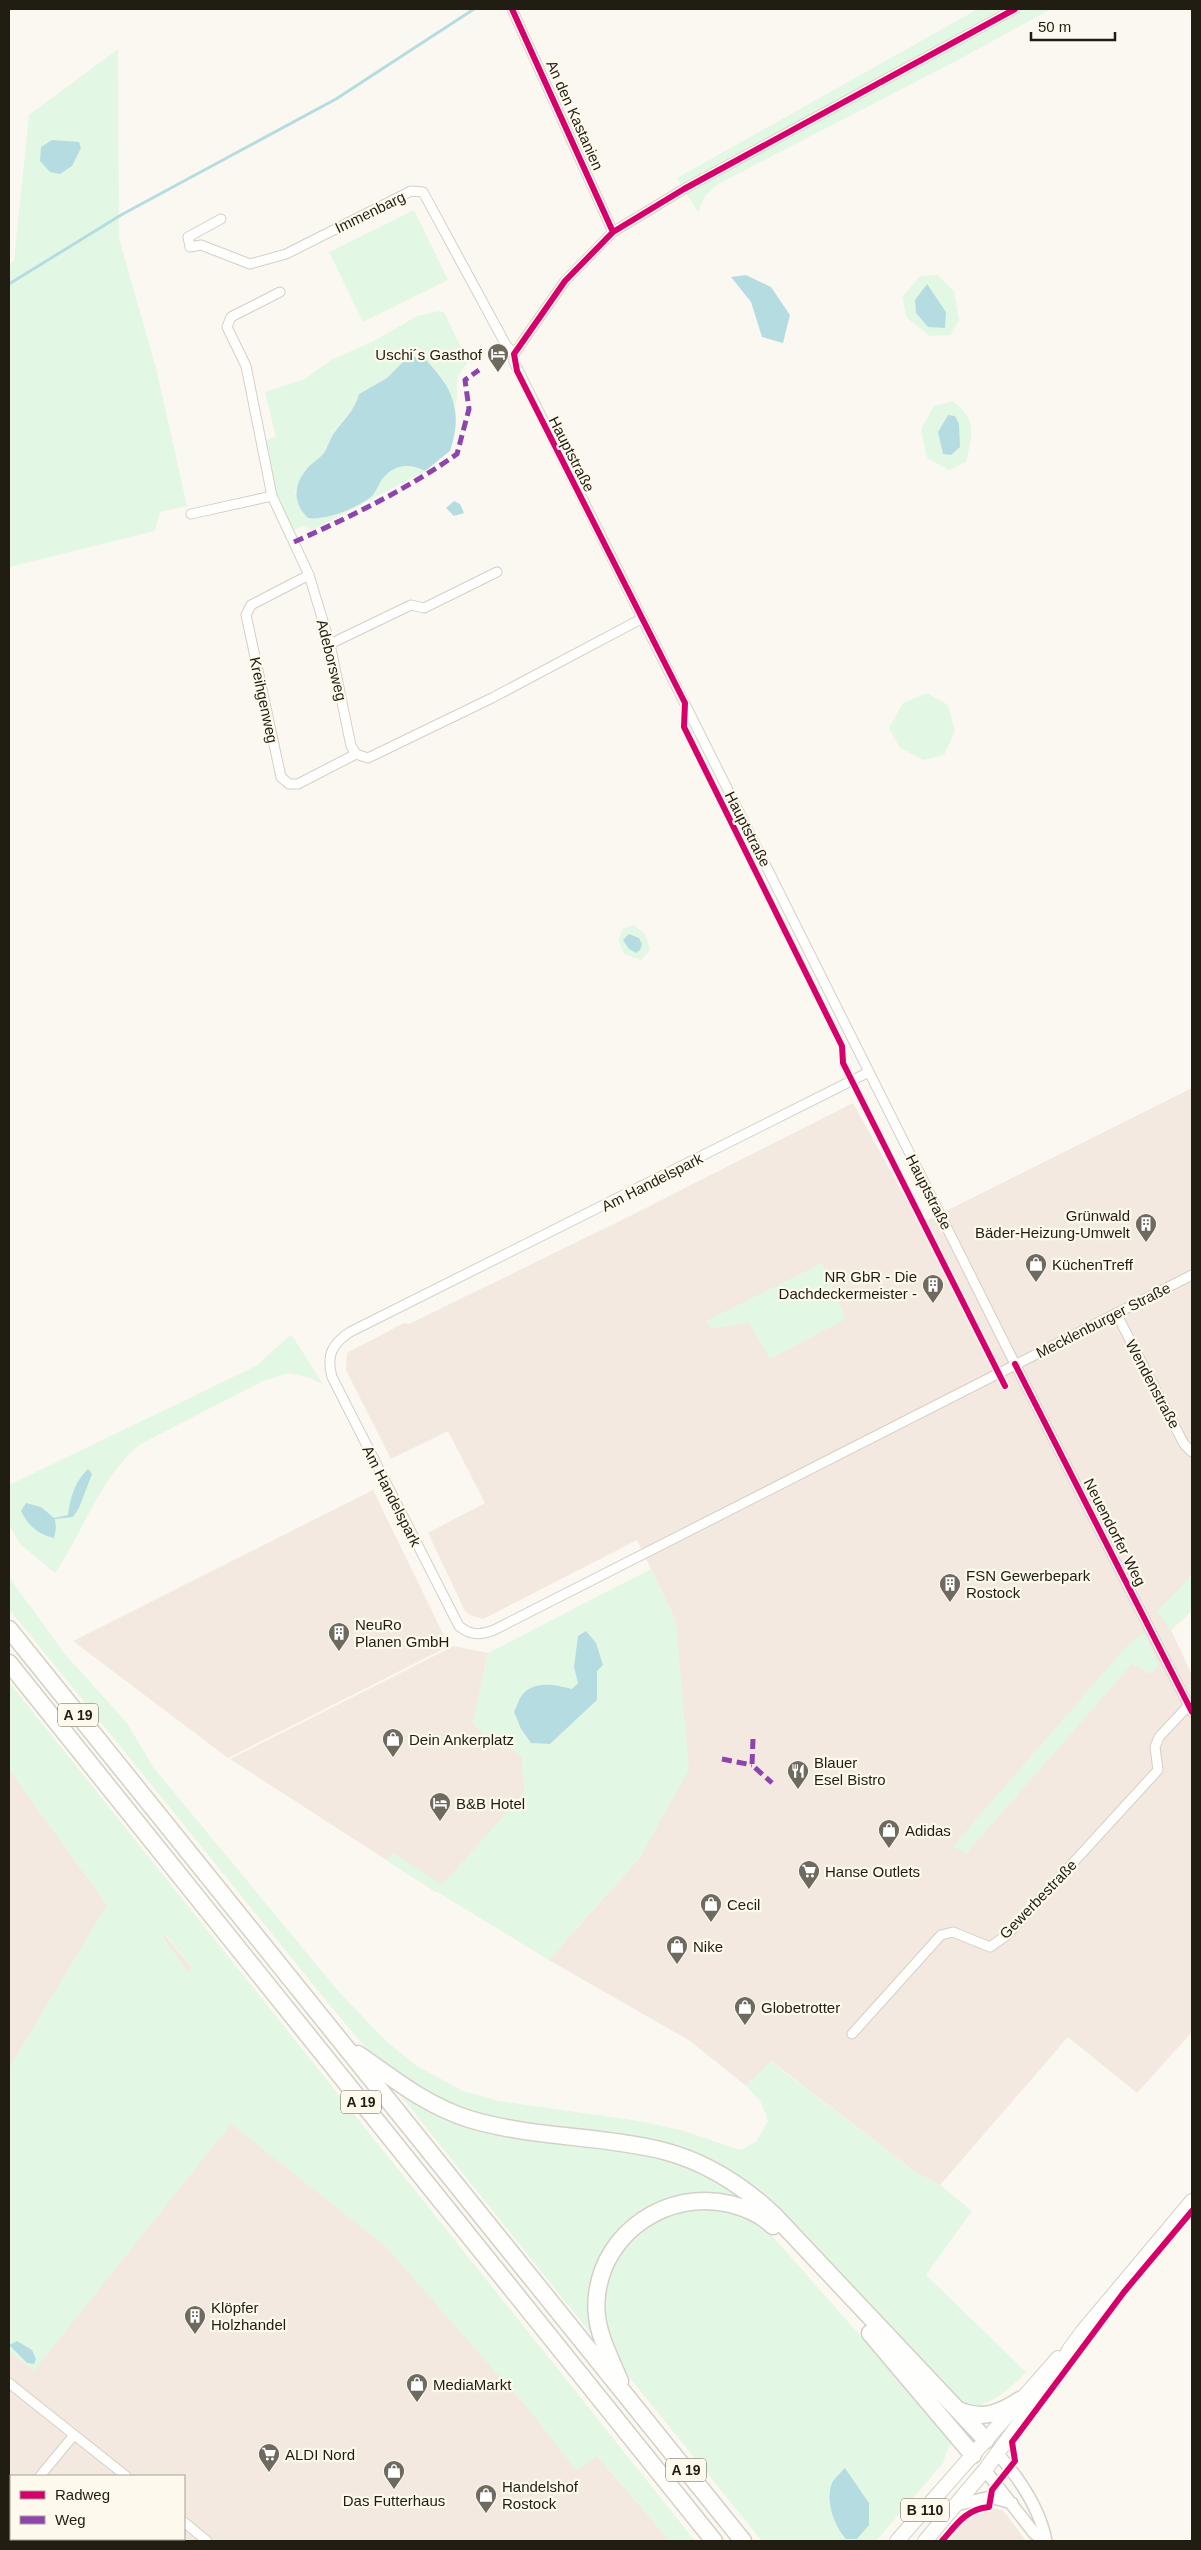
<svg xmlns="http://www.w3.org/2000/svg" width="1201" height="2550" font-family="Arial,sans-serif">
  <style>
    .commercial { fill: #f3e9e0; fill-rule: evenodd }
    .green { fill: #e3f7e5; fill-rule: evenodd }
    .water { fill: #b5dde1 }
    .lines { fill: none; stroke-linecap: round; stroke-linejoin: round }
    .stream { stroke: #b5dde1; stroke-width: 3 }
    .minor-casing { stroke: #d4d0c7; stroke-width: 11 }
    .tertiary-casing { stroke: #d4d0c7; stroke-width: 14 }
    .primary-casing { stroke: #d4d0c7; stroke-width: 16 }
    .motorway-casing { stroke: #d4d0c7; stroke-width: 19 }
    .minor { stroke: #fefefd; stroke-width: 9 }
    .tertiary { stroke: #fefefd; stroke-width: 11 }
    .primary { stroke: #fefefd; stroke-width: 14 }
    .motorway { stroke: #fefefd; stroke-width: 16 }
    .quiet { stroke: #8e44ad; stroke-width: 5; stroke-dasharray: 10 5; stroke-linecap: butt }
    .cycleway-casing { stroke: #fef9ed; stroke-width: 9 }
    .cycleway { stroke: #d6006c; stroke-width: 6 }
    .labels { text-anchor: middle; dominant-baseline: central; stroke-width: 4.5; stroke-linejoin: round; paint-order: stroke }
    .shield { fill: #fef9ed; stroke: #645f54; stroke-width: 1 }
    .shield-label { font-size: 14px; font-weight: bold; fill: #221d12 }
    .street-label { font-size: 15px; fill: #221d12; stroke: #fef9ed }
    .poi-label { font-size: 15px; fill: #221d12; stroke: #fef9ed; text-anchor: start }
  </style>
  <rect width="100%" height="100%" fill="#faf8f1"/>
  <!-- commercial -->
  <path class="commercial" d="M1192,1088v523l-21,19 21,45v357l-55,61 -69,-56 -128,148 -23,-12 -146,-112 -25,25 -56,-45 -141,-81 92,-104 35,-235 -39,-81 -154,79 -13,-4 -5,-4 -37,-78 57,-30 -37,-72 -57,28 -45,-89 1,-17 57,-30 5,1 217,-106 227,-115 67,121z
    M373,1490l76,156 -221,112 -155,-117z
    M454,1646l34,7 -15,70 19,19 6,-7 24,22 3,36 -89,99 -206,-133z
    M9,1769l98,136 57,29 433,522 73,85h-661zM11,2476h173v63h-173z
    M989,2507l12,3 6,5 19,26h-83l19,-22 17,-11z"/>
  <!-- green -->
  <path class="green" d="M978,9h73l-93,51 -240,124 -13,12 -7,16 -21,-34z
    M118,49l1,189 37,130 31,138 -27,6 -5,19 -146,36v-302l5,-4 15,-146z
    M414,210l34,70 -85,42 -34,-70z
    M937,275l17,16 5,29 -9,15 -20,1 -23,-18 -5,-21 18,-21z
    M438,311l6,1 24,50 -10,14 -2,30 -15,-31 -18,-18 -28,13 -8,8 -28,16c-4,17 -20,27 -27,42 -3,6 -4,12 -9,18 -11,14 -25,21 -28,40l82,-4c8,-22 28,-30 48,-19l-112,59 -10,-4 -10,4 -16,-35 -12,-55 11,-3 -11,-45 40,-13 26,-19 43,-19 43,-25z
    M953,401c25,20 19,33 13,61l-17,8 -22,-12 -6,-29 13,-23z
    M927,693l21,12 7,26 -11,24 -21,5 -23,-12 -11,-20 14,-25z
    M634,925l11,9 5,16 -9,10 -17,-6 -5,-13 3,-12z
    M822,1263l24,56 -76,40 -21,-37 -37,7 -6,-8z
    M289,1336l4,1 30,47 -16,-7 -19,-4 -25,8 -124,64c-41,36 -54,84 -84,128l-35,-29 -11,-20v-39l247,-119z
    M651,1569l25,52 13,148 -48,87 -92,104 -164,-100 9,-7 48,32 82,-92 -2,-36 -24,-21 -6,6 -19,-19 15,-70zM603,1664l-6,7v29l-47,44 10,-59 13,4 5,-6 -4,-16z
    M1192,1575v36l-22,19 -13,-19z
    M9,1577l55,76 63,70 26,44 186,225 48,50 30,24 46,25 36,10 140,20 45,10 56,19 16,-8 12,-21 -7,-19 -15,-16 24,-25 147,112 23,12 32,26 -46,64 100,97c-15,15 -25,26 -46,33l1,3 -15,-1 -238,-234 -235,-53 -58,-20 -53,-37 -24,-24 -38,-46 -311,-384z
    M1144,1632l15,33 -9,9 -18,-10 -166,190 -13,-8 173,-199z
    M9,1682l686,859h-25l-73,-85 -20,15 -48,-61 -145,-165 -153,-121 -197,247 -25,-20v-283l98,-163 -98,-136zM165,1934l27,33 -4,5 -25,-35z
    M389,2081l28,21 223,49 53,16 64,38 -56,-10 -88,44 -18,100z
    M716,2207l43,14 195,221 -6,6 -5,15 -67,78h-114l-128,-158 -19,-28 -11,-22 -2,-32 15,-47 28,-30 34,-15zM845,2468l24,35v22z"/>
  <!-- water -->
  <path class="water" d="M52,140l27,2 2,6 -9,18 -12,8 -10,-2 -10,-11 1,-14z
    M746,275l25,12 19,28 -7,28 -21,-6 -11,-35 -20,-25z
    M927,284l19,28 -1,16 -17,-1 -12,-14 -1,-13z
    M413,357h10c29,29 41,53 27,94l-25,20c-17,-9 -33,-6 -44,10 -3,5 -5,10 -8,14 -13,12 -48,26 -65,23 -15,-14 -15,-32 -2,-48 4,-6 12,-10 17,-16 5,-6 6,-14 11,-21 9,-13 21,-23 25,-39l28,-16 17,-17z
    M948,415l7,1 4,8 1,23 -9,8 -8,-1 -5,-22z
    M454,501l6,3 4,9 -10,3 -8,-8z
    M629,934l10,4 3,6 -2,6 -4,3 -7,-4 -6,-9z
    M88,1469l4,5 -13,34 -6,9 -18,2 1,9 -2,10c-16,-4 -26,-12 -33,-27l5,-8 15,4 13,11 14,-3c3,-19 6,-32 20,-46z
    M586,1631l10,12 7,22 -6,6v29l-47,44 -19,-1 -10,-14 -7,-17c3,-6 5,-14 9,-18 12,-14 35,-9 49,-5l6,-6 -4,-16 4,-31z
    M17,2341l15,9 4,9 -2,5 -7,-1 -18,-18z
    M845,2468l24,35v22l-12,14h-11c-12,-13 -21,-38 -14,-56 3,-5 9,-11 13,-15z"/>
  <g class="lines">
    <!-- stream -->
    <path class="stream" d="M9,284l112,-69 215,-116 138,-90"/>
    <!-- minor casing -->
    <g class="minor-casing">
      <path id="minor" d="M512,9l101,223
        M1015,9l-331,180 -71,43 -48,49 -51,73v8l501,1002 177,348
        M221,219l-33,18 2,10 11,-2 49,19 36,-10 125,-63 12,1 83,153 8,9
        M280,292l-49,25 -4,10 19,39 26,130 37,79 21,69 21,102 5,8 12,4 124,-60 149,-79
        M191,514l81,-18
        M309,575l-58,30 -5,10 35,162 8,7h9l58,-30
        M330,644l81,-39 13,3 73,-36
        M869,1072l-519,260c-18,12 -24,23 -18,45l127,249c12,10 22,9 35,4l698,-355
        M1116,1313l68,131 8,8
        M852,2034l89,-99 12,-3 37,15 17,-12 151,-165 -3,-23 4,-10 30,-32
        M9,2383l117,93
        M40,2476l34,-41
        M9,2515l2,-3
        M184,2522l23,19"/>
    </g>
    <!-- tertiary casing -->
    <g class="tertiary-casing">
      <path id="tertiary" d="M997,2453c22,25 43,56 49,88
        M985,2470l49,63 11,8
        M956,2505l34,-8 22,6"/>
    </g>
    <!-- primary casing -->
    <g class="primary-casing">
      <path id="primary" d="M897,2541l161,-183
        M925,2541l60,-71 77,-105 7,-15 14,-19 109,-130"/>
    </g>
    <!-- motorway casing -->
    <g class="motorway-casing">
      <path id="motorway" d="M9,1629l734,912
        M9,1663l705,878
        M358,2054c36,25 69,52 111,65 63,19 131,16 195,32 42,11 78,34 110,64l212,225
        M870,2333l103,122
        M620,2381c-12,-28 -27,-54 -23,-86 7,-64 72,-106 133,-91 16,4 31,10 43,22
        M958,2410c24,10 41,4 62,-10"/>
    </g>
    <!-- minor -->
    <use href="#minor" class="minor"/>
    <!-- tertiary -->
    <use href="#tertiary" class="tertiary"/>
    <!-- primary -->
    <use href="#primary" class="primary"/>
    <!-- motorway -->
    <use href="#motorway" class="motorway"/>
    <!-- quiet -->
    <path class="quiet" d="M294,542c56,-25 112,-52 163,-88l12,-45 -4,-29 14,-10
      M753,1739l-1,26 20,18
      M722,1759l30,6"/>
    <!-- cycleway casing -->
    <g class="cycleway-casing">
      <path id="cycleway" d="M512,9l101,223
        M1015,1364l177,348
        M1005,1386l-162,-323 -1,-17 -158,-319 1,-24 -168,-332 -3,-17 51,-73 48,-49 71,-43 331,-180
        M942,2541c14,-16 24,-32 47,-34l3,-17 23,-29 -3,-19 112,-150 68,-81"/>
    </g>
    <!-- cycleway -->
    <use href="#cycleway" class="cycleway"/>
  </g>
  <!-- icons -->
  <defs>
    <g id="hotel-pin" transform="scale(1.125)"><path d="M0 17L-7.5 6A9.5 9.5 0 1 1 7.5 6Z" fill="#6e6a60" stroke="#fef9ed"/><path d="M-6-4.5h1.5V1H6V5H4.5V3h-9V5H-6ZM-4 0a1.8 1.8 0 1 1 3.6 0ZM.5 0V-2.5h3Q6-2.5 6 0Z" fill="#fff"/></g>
    <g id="building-pin" transform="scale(1.125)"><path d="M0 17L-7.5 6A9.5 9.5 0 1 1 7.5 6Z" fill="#6e6a60" stroke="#fef9ed"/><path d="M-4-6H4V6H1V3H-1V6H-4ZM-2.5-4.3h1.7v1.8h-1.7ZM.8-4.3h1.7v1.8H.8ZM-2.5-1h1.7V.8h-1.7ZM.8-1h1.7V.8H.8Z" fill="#fff"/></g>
    <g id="shop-pin" transform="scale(1.125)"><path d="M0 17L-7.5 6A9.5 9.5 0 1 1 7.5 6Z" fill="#6e6a60" stroke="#fef9ed"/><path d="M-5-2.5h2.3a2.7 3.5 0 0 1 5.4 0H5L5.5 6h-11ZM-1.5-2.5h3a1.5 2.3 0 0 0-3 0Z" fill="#fff"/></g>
    <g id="restaurant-pin" transform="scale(1.125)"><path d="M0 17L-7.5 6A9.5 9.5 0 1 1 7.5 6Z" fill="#6e6a60" stroke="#fef9ed"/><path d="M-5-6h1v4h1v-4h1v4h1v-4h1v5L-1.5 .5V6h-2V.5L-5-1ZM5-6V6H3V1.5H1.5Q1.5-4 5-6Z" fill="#fff"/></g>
    <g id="supermarket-pin" transform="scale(1.125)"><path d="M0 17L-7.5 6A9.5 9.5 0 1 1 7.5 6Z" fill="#6e6a60" stroke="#fef9ed"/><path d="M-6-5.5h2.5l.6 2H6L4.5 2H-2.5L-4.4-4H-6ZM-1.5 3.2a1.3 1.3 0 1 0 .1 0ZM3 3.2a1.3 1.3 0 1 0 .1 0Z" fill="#fff"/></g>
  </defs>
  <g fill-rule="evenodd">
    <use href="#hotel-pin" x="498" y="354"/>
    <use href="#building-pin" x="1146" y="1224"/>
    <use href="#shop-pin" x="1036" y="1264"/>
    <use href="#building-pin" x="933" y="1285"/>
    <use href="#building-pin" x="950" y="1584"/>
    <use href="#building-pin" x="339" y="1633"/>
    <use href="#shop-pin" x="393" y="1739"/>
    <use href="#restaurant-pin" x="798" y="1771"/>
    <use href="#hotel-pin" x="440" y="1803"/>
    <use href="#shop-pin" x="889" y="1830"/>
    <use href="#supermarket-pin" x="809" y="1871"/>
    <use href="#shop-pin" x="711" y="1904"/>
    <use href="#shop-pin" x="677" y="1946"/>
    <use href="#shop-pin" x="745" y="2007"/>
    <use href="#building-pin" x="195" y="2316"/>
    <use href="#shop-pin" x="417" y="2384"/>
    <use href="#supermarket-pin" x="269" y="2454"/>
    <use href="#shop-pin" x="394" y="2471"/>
    <use href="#shop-pin" x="486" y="2495"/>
  </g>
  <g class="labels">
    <!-- shield labels -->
    <g class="shield">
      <rect x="58" y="1703.5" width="40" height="23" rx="4"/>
      <rect x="341" y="2090.5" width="40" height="23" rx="4"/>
      <rect x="666" y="2458.5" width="40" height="23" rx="4"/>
      <rect x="901" y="2498.5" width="48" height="23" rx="4"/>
    </g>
    <g class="shield-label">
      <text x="78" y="1715">A 19</text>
      <text x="361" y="2102">A 19</text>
      <text x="686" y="2470">A 19</text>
      <text x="925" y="2510">B 110</text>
    </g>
    <!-- street labels -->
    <g class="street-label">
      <text transform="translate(575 115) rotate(66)">An den Kastanien</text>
      <text transform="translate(370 212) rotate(-26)">Immenbarg</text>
      <text transform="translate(572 454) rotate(63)">Hauptstraße</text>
      <text transform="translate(332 660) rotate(76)">Adeborsweg</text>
      <text transform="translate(264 700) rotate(78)">Kreihgenweg</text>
      <text transform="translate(748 829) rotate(63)">Hauptstraße</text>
      <text transform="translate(652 1182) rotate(-27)">Am Handelspark</text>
      <text transform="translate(929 1192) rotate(63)">Hauptstraße</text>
      <text transform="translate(1103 1320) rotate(-27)">Mecklenburger Straße</text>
      <text transform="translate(1153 1384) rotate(62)">Wendenstraße</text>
      <text transform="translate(392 1496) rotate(63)">Am Handelspark</text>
      <text transform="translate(1115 1532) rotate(63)">Neuendorfer Weg</text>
      <text transform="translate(1038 1899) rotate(-46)">Gewerbestraße</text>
    </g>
    <!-- poi labels -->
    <g class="poi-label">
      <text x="482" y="354" text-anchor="end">Uschi´s Gasthof</text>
      <text x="1130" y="1215" text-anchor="end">Grünwald<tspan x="1130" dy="17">Bäder-Heizung-Umwelt</tspan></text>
      <text x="1052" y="1264">KüchenTreff</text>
      <text x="917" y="1276" text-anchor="end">NR GbR - Die<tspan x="917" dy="17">Dachdeckermeister -</tspan></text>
      <text x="966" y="1575">FSN Gewerbepark<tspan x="966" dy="17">Rostock</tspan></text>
      <text x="355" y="1624">NeuRo<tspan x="355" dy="17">Planen GmbH</tspan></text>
      <text x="409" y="1739">Dein Ankerplatz</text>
      <text x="814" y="1762">Blauer<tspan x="814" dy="17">Esel Bistro</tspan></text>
      <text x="456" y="1803">B&amp;B Hotel</text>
      <text x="905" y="1830">Adidas</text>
      <text x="825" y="1871">Hanse Outlets</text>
      <text x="727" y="1904">Cecil</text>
      <text x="693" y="1946">Nike</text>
      <text x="761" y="2007">Globetrotter</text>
      <text x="211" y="2307">Klöpfer<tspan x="211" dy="17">Holzhandel</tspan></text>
      <text x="433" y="2384">MediaMarkt</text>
      <text x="285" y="2454">ALDI Nord</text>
      <text x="502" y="2486">Handelshof<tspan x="502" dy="17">Rostock</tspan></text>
      <text x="394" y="2500" text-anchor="middle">Das Futterhaus</text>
    </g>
  </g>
  <!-- border -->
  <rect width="1201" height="2550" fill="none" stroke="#221d12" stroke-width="20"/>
  <!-- legend -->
  <rect x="10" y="2475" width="175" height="65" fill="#fef9ed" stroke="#a6a195"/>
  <rect x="20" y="2491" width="25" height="8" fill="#d6006c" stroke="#a6a195"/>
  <text x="55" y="2500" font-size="15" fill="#221d12">Radweg</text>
  <rect x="20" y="2516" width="25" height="8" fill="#8e44ad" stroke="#a6a195"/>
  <text x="55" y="2525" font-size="15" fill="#221d12">Weg</text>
  <!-- scale -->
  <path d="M1031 32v8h84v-8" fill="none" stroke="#221d12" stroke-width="2.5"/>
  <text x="1038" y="32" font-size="15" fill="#221d12" stroke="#fef9ed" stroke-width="4" paint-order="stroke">50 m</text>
</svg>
